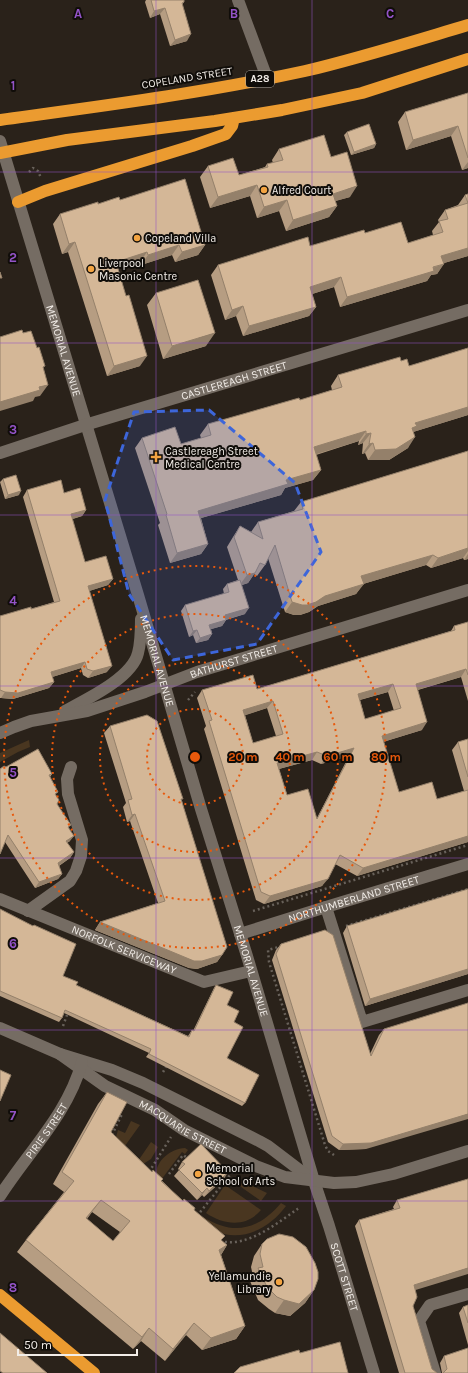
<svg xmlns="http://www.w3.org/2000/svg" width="468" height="1373" font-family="Karla,sans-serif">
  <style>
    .green { fill: #493620 }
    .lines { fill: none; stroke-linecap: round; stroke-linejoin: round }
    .path { stroke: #68615a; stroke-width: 2.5; stroke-dasharray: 2 3; stroke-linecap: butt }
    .minor { stroke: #756c63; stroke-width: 12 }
    .highway { stroke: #eb9b30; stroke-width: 12 }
    .wall { fill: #b69d82; fill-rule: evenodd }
    .shaded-wall { fill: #94806a }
    .building { fill: #d4b797; stroke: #94806a; fill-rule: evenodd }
    .marked { fill: #3d66da; fill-opacity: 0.2; stroke: #3d66da; stroke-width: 3; stroke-dasharray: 8 5; stroke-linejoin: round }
    .grid { fill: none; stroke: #9353c7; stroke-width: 1; stroke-opacity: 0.55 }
    .ring { fill: none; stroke: #e8590c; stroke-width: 2; stroke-dasharray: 2 4 }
    .poi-dot { fill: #f3a442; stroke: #100d09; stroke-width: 1.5 }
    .labels { text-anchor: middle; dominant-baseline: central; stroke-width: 4; stroke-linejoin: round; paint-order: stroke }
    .shield { fill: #100d09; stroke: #aeaaa5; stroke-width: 1 }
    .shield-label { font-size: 10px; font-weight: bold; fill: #f2ede8 }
    .street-label { font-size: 11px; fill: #f2ede8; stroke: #100d09 }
    .poi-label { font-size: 11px; fill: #f2ede8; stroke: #100d09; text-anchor: start }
    .grid-label { font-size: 13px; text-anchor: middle; font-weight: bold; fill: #9353c7; stroke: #100d09; stroke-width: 4; stroke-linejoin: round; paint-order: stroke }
    .centre { fill: #e8590c; stroke: #100d09; stroke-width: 2 }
    .ring-label { font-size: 12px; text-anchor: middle; font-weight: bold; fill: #e8590c; stroke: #100d09; stroke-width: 4; stroke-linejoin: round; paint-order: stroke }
  </style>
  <rect width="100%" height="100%" fill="#2a221a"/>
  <!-- green -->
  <path class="green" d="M29,740l1,7 -12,5 -18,10v-9z
    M131,1121l9,4 -18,25 16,11 13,-19 7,5 -7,12 -11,7 -25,-17 1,-12 2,-7 7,3z
    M185,1148l3,2 -3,4 -3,-2 -21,28 3,3 -5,7c-1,-4 -3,-8 -3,-13 -1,-16 14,-28 29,-29z
    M236,1178l31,15 -6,8 -27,-19z
    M225,1185l36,25c-15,18 -37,15 -55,3z
    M281,1203l5,3c-16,22 -44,37 -71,25 -6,-2 -11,-6 -16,-9l4,-5c31,19 55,13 78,-14z"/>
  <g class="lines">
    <!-- path -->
    <path class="path" d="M29,172l4,-4 5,3 3,7
      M188,700l7,-8
      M253,911l215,-66
      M346,926l122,-37
      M282,946l-14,4 1,12 56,183 3,6 6,4
      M63,1026l4,-11
      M163,1072l3,-5
      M112,1135l10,-21
      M149,1172l22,-35
      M169,1174l14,-19 3,2
      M197,1216l37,-46
      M220,1241c28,7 57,-18 79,-33"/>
    <!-- minor -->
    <g class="minor">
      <path d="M238,0l29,78"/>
      <path id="s1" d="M0,141l138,454 63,214 46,147 67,225 15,45 45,147"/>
      <path id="s2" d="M0,453l85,-28 383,-115"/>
      <path d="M65,711c22,-12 67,-33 73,-58 3,-11 3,-23 3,-34"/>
      <path id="s3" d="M0,733l14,-6 17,-6 56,-10 58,-19 52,-20 271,-82"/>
      <path id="s4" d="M0,899l204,83 47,-11"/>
      <path d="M326,907l36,115 106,-32"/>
      <path d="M28,911l42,-30 6,-10 5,-15 1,-16 -14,-46 -1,-15 4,-12"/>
      <path id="s5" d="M240,934l86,-27 142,-43"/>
      <path d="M0,1028l60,26 52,16 31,13 116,58 9,5 46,35"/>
      <path id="s6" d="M60,1054l45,32 50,24 29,20 72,36 29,11 49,6 22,-1 37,-8 75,-23"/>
      <path id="s7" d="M0,1196c28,-44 68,-82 82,-134"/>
      <path d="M435,1373l-16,-52 11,-16 38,-11"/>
    </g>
    <!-- highway -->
    <path class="highway" d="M0,120c102,-14 204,-27 305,-49 55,-13 109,-30 163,-46
      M0,153l67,-13 148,-19 67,-11 80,-17 106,-34
      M18,202l27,-11 147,-45 34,-12 6,-8 2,-8
      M0,1295l94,78"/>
  </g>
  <!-- wall -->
  <path class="wall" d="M146,0h38v2l-2,3 5,36 -17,5 -10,-32 -10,4 -5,-16z
    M468,93v75l-6,2 -11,-34 -45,14 -8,-28 7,-10z
    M347,132l29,12 -2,4 -23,7 -7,-20z
    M279,149l52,8 19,40 -15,4 2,5 -8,11 -43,14 -7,-20 -22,7 -7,-22 -40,12 -10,-31 8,-11 31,9 26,-8 2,-3 6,-1 -1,-3z
    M468,194v62l-24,7 -7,11 -6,1 -4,6 -87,26 -6,-20 -22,7 4,13 -7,9 -66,20 -7,-20 -11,4 -14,-45 7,-10 92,-19 55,-13 43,10 25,-8 -1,-4 7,-9 -1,-2 7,-10 13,-5 7,-10z
    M120,200l85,45 -7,10 -23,7 -3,-7 -31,10 -1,-3 -22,7 22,97 -33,10 -39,-124 -6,2 -9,-30 7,-10 38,-10z
    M156,293l50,53 -43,13 -16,-54z
    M468,348v67l-55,17 -5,16 -19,12h-21l-3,-7 -3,1 1,-11 -5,2 1,-4 -43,14 5,15 -8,10 -28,8 -4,7 -80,23 7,26 -7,10 -31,9 -12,-38 2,-2 -25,-75 7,-10 39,6 20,-6 -1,-3 8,-11 92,-24 32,-10 -1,-4 7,-11 63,-14 8,5z
    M468,451v108l-4,1 -1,-2 -32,10 -5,-3 -63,19 -7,10 -38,12 -9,6 -9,3h-6l-9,-3 -17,-54 -3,7 -8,11 -3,-2 -6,9 -6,2 3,29 -19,6 -4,6 -11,3 1,5 -4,6 -12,3 -3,-8 -4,2 -8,-26 4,-6 39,-11 -1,-5 4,-5 11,-4 -11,-33 6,-10 7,-11 11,6 7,-10 36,-11 7,-9z
    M3,479l16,16 -14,4 -5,-17z
    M27,490l37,3 22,17 -4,6 -10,3 13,43 28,17 -5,6 -19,6 18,81 -19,6 -5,-3 -2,-7 -29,9 2,5 -5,6 -36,11 -12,-1h-1v-82l31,-7 23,-7 -31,-105z
    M468,622v79l-7,-24 -43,13 4,40 -39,12 16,50 38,7 27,-8 -12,-41 6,-8 10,-3v103l-111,34 -22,-12 -13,22 -58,18 -8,-4 -52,-171 2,-3 -9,-28 5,-8 55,-1 194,-58 3,-5zM388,692l6,19 -29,8 -5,-19zM267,708l9,28 -23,7 -8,-28zM349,756l-32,62 -30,-23 -8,-26 33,-9 9,4z
    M110,726l72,75 40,154 -5,7 -20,7 -8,-1 -94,-38 5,-8 58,-19 -28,-82 -3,1 -4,-15 3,-4 -22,-70z
    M6,767l46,7 -2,3 6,18 1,9 12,24 1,13 -3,2 7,9 -4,6 -11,8 3,8 -4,5 -23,9 -30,-46z
    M468,889v85l-103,32 -22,-73 4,-7z
    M0,909l63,67 13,9 112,51 4,-6 1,1 21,-43 2,-3 11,20 7,17 -7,36 18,45 -3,3 -96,-49 3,-4 -85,-40 -2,5 -3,4 -59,-26z
    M281,944l89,110 9,-19 5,-6 -18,120 -27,1 -11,-8 -56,-182 4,-10z
    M107,1092l4,40 72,69 11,9 28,31 5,4 -6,10 24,71 -9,13 -34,11 -16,-15 -21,26 -24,-20 -8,8 -116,-97 9,-12 38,-48 -11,-8 45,-80zM92,1212l28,20 -7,9 -26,-22z
    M182,1162l42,17 -20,18 -2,-2 -5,5 -23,-24 5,-6 -1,-1z
    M468,1179l-53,111 -2,16 19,63 5,4h-38l-44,-147 4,-6 35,-11 -1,-2 4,-7z
    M262,1244l52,46 -9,13 -15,13 -15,-3 -6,-4 -11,-9 -8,-19 3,-5 -2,-9 3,-11z
    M468,1305v40l-9,-32 4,-6z
    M444,1356l24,17h-26l-2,-10z"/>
  <!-- shaded-wall -->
  <path class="shaded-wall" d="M165,8l-5,6 -10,4 4,-7z
    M191,34l-4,7 -17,5 5,-6z
    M458,126l-7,10 -45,14 7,-10z
    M376,144l-2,4 -23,7 3,-3z
    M468,162v6l-6,2z
    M257,185l-7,11 -40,12 8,-11z
    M357,186l-7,11 -25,7 8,-10z
    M287,200l-8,11 -22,7 7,-11z
    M337,206l-8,11 -43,14 7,-11z
    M75,242l-7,10 -6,2 7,-10z
    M179,245l-7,10 -31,10 7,-10z
    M205,245l-7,10 -23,7 7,-10z
    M468,248v8l-34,10 7,-10z
    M147,252l-7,10 -31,10 7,-10z
    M444,264l-7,10 -6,1 -4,6 -87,26 7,-10z
    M341,277l-7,10 -31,10 7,-10z
    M243,306l-7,10 -11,4 7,-10z
    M316,307l-7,9 -66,20 6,-10z
    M215,333l-9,13 -43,13 9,-13z
    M147,356l-7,10 -33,10 7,-10z
    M48,385l-8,11 -5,1 -2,4 -33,10v-9l39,-15z
    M468,407v8l-55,17 -8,6 10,-15z
    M366,431l-7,10 -52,16 7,-10z
    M371,433l-8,10 -5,2 8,-11z
    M415,437l-7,11 -19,12h-21l7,-10z
    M373,443l-8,10 -3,1 7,-10z
    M321,470l-8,10 -28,8 -4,7 -90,26 7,-10 88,-31z
    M21,491l-2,4 -14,4 3,-4z
    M86,510l-4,6 -15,5 4,-7z
    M208,544l-7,10 -31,9 7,-10z
    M468,548v3l-5,7 -32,10 7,-10z
    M468,554v5l-4,1z
    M433,555l-7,10 -73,22 8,-11z
    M255,573l-7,10 -9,3 8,-11z
    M113,579l-5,6 -25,8 5,-7z
    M364,584l-8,10 -38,12 -9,6 -9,3h-6l-9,-3 7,-10 33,-6z
    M249,608l-4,6 -24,7 4,-6z
    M226,620l-4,6 -17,5 4,-6z
    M197,630l-4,5 -4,2 4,-6z
    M212,634l-4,6 -12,3 4,-5z
    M85,662l-4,6 -35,11 5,-7z
    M112,666l-5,6 -19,6 5,-7z
    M466,669l-5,8 -51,15 6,-8z
    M54,682l-5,6 -36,11 -12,-1 4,-6z
    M393,684l-5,8 -36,10 6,-8z
    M273,701l-6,7 -30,10 6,-8z
    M427,722l-5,8 -46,14 6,-8z
    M354,748l-5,8 -28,8 6,-8z
    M317,752l-5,8 -41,11 6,-8z
    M135,814l-5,7 -3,1 5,-7z
    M74,836l-4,5 -8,5 4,-5z
    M468,836v6l-111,34 6,-8z
    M74,852l-4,6 -16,11 4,-6z
    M62,874l-4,5 -23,9 4,-6z
    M328,879l-6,7 -58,18 6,-8z
    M100,922l122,33 -5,7 -20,7 -8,-1 -94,-38z
    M468,969v5l-103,32 5,-7z
    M468,1114v5l-102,30 -27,1 4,-6z
    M228,1172l-4,7 -20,18 5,-6z
    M207,1188l-5,7 -5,5 5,-7z
    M101,1200l-9,12 -15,19 9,-13z
    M227,1245l-8,13v-8z
    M468,1268v6l-59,18 5,-7z
    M314,1290l-9,13 -15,13 -15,-3 9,-13z
    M194,1323l-8,12 -21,26 8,-12z
    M245,1326l-9,13 -34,11 9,-12z
    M149,1328l-8,13 -8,8 9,-12z"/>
  <!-- building -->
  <path class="building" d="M151,0h33v2l-2,1 9,31 -16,6 -10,-32 -11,3z
    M468,93v65l-10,-32 -45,14 -8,-28z
    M369,124l7,20 -22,8 -7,-20z
    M324,135l7,22 16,-5 10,34 -24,8 4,12 -44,14 -6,-20 -23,7 -7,-22 -39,12 -10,-31 25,-8 6,17 29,-8 -1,-3 16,-4 -4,-11z
    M185,179l20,66 -23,7 -3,-7 -31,10 -1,-3 -31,10 10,34 3,-1 18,61 -33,10 -39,-124 -6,2 -9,-30 38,-12v2l21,-7 1,3z
    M468,194v54l-27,8 3,8 -11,3 1,4 -87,26 -6,-20 -31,10 6,20 -67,19 -6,-20 -11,4 -14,-45 90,-28 2,9 54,-16 1,3 36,-11 7,21 35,-11 -4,-11 9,-2 -3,-9 23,-7 -3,-8z
    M0,272l2,6h-2z
    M198,280l17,53 -43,13 -16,-53z
    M22,330l1,3 8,-2 6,17 2,-1 6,19 -2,1 5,18 -9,2 1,3 -40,12v-65z
    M468,348v59l-53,16 2,3 -5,2 3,9 -19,12 -21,1 -2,-7 -4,1 2,-11 -5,1v-3l-52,16 7,23 -35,10 2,4 -90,27 10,33 -31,9 -11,-38 1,-1 -25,-76 33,-11 6,17 30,-9 -3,-11 91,-26 1,2 42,-13 -4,-12 62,-18 1,4 6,-2 2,7z
    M468,451v97l-30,10 -5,-3 -72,21 3,8 -39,12 -9,6 -9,3h-5l-10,-3 -17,-57 -10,20 -5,-2 -5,10 -8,2 -13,-38 6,-11 23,13 -5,-17 45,-13 -2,-7z
    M16,475l5,16 -13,4 -5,-16z
    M61,480l3,13 16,-5 6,22 -15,4 14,48 21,-6 7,23 -25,7 24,80 -19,5 -6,-2 -2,-7 -34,10 3,10 -36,11 -13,-1 -5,-2v-74l31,-9v2l29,-8 -33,-111z
    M240,580l9,28 -24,7 1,5 -17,5 3,9 -12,4 -3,-8 -4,1 -8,-26 44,-13 -2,-8z
    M468,622v53l-2,-6 -50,15 11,38 -45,14 17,56 33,-10 5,17 31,-9v46l-105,32 -23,-13 -12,24 -58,17 -9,-4 -52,-171 3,-1 -10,-30 51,-15 4,14 198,-59 -1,-4zM393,684l8,24 -36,11 -7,-25zM273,701l10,33 -30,9 -10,-33zM354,748l-37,71 -9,-30 -21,6 -10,-32 40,-11 10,4z
    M147,715l10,6 26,78h-2l46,148 -5,8 -20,6h-8l-94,-39 65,-21 -30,-87 -3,1 -4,-15 4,-1 -22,-73z
    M468,739v38l-10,-35z
    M38,749l14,25 -3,1 9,17 -3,2 4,6 -2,4 14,21 -3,2 6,9 -8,5 8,11 -16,11 4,11 -23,8 -31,-47 -8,19v-85l4,-3 2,1z
    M468,889v80l-98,30 -23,-73z
    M0,909l33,17 1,-1 42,19 -13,32 15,6 -2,3 113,52 3,-7 2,1 22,-46 17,7 -6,13 12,6 -5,11 9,5 -16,31 32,17 -14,28 -96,-49 2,-5 -86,-39 -3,8 -62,-27z
    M325,930l8,5 38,121 13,-27 84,-26v111l-97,29 -28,1 -11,-8 -56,-182 5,-10z
    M0,1070l11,5 -11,26z
    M107,1092l20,10 -16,30 41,40 1,-2 10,9 -2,2 22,20 1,-2 11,9 -1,2 31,26 -4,4 6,5 -8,5 26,76 -34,12 -17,-15 -21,26 -24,-21 -7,9 -116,-97 48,-59 -12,-9zM101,1200l29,21 -17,20 -27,-23z
    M201,1144l27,28 -19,19 -2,-3 -5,5 -23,-23 6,-6 -3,-2z
    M468,1179v89l-54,17 3,12 -4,9 19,63 5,4h-32l-46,-153 41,-12 -3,-8z
    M279,1234l14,3 13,10 9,16 3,9v7l-4,11 -15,14 -15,-4 -7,-3 -10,-10 -9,-19 5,-1 -3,-13 2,-10 5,-5z
    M468,1305v18l-5,-16z
    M0,1333l47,40h-44l-3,-2z
    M340,1342l8,31h-114l6,-6 59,-17 1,3z
    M468,1348v25h-25l4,-4 -3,-13z"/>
  <!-- marked area -->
  <path class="marked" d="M209,410l86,73 26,69 -64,92 -84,16 -44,-66 -24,-94 29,-88z"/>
  <!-- grid -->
  <path class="grid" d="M156,0v1373M312,0v1373M0,172h468M0,343h468M0,515h468M0,686h468M0,858h468M0,1030h468M0,1201h468"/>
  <!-- distance rings -->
  <g class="ring">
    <circle cx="195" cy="757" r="48"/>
    <circle cx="195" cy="757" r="95"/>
    <circle cx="195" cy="757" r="143"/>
    <circle cx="195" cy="757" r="191"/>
  </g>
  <!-- markers -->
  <g class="poi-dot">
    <circle cx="264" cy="190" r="4"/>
    <circle cx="137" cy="238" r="4"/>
    <circle cx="91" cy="269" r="4"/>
    <path d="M154 451h4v4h4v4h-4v4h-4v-4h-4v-4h4z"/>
    <circle cx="198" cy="1174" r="4"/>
    <circle cx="279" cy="1282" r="4"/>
  </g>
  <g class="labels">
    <!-- shield labels -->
    <rect class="shield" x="246" y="71" width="28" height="16" rx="3"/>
    <g class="shield-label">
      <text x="260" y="79">A28</text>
    </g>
    <!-- street labels -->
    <g class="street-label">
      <text transform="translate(187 78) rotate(-9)">COPELAND STREET</text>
      <text stroke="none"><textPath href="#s1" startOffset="219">MEMORIAL AVENUE</textPath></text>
      <text stroke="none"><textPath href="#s2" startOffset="245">CASTLEREAGH STREET</textPath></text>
      <text stroke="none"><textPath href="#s1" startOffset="543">MEMORIAL AVENUE</textPath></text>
      <text stroke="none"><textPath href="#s3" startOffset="245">BATHURST STREET</textPath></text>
      <text stroke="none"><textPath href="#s5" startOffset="119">NORTHUMBERLAND STREET</textPath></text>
      <text stroke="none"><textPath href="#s4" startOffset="134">NORFOLK SERVICEWAY</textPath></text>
      <text stroke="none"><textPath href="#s1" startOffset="867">MEMORIAL AVENUE</textPath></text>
      <text stroke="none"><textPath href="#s6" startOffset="143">MACQUARIE STREET</textPath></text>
      <text stroke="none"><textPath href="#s7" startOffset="80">PIRIE STREET</textPath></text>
      <text stroke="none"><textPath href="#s1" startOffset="1187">SCOTT STREET</textPath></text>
    </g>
    <!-- poi labels -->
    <g class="poi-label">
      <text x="272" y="190">Alfred Court</text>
      <text x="145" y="238">Copeland Villa</text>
      <text x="99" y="263">Liverpool<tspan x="99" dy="13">Masonic Centre</tspan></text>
      <text x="165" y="451">Castlereagh Street<tspan x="165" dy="13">Medical Centre</tspan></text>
      <text x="206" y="1168">Memorial<tspan x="206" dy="13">School of Arts</tspan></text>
      <text x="271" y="1276" text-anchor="end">Yellamundie<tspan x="271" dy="13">Library</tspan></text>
    </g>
  </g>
  <g class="grid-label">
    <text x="78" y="18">A</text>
    <text x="234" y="18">B</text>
    <text x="390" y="18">C</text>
    <text x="13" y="90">1</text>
    <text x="13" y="262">2</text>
    <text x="13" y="434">3</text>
    <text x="13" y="605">4</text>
    <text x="13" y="777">5</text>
    <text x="13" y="948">6</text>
    <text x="13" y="1120">7</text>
    <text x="13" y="1292">8</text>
  </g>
  <circle cx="195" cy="757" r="6" class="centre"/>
  <g class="ring-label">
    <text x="243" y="761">20 m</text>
    <text x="290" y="761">40 m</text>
    <text x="338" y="761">60 m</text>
    <text x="386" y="761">80 m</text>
  </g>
  <!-- scale -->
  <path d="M18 1349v6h119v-6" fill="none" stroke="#f2ede8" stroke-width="2"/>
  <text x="24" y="1349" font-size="12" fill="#f2ede8" stroke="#100d09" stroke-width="3" paint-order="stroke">50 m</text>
</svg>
